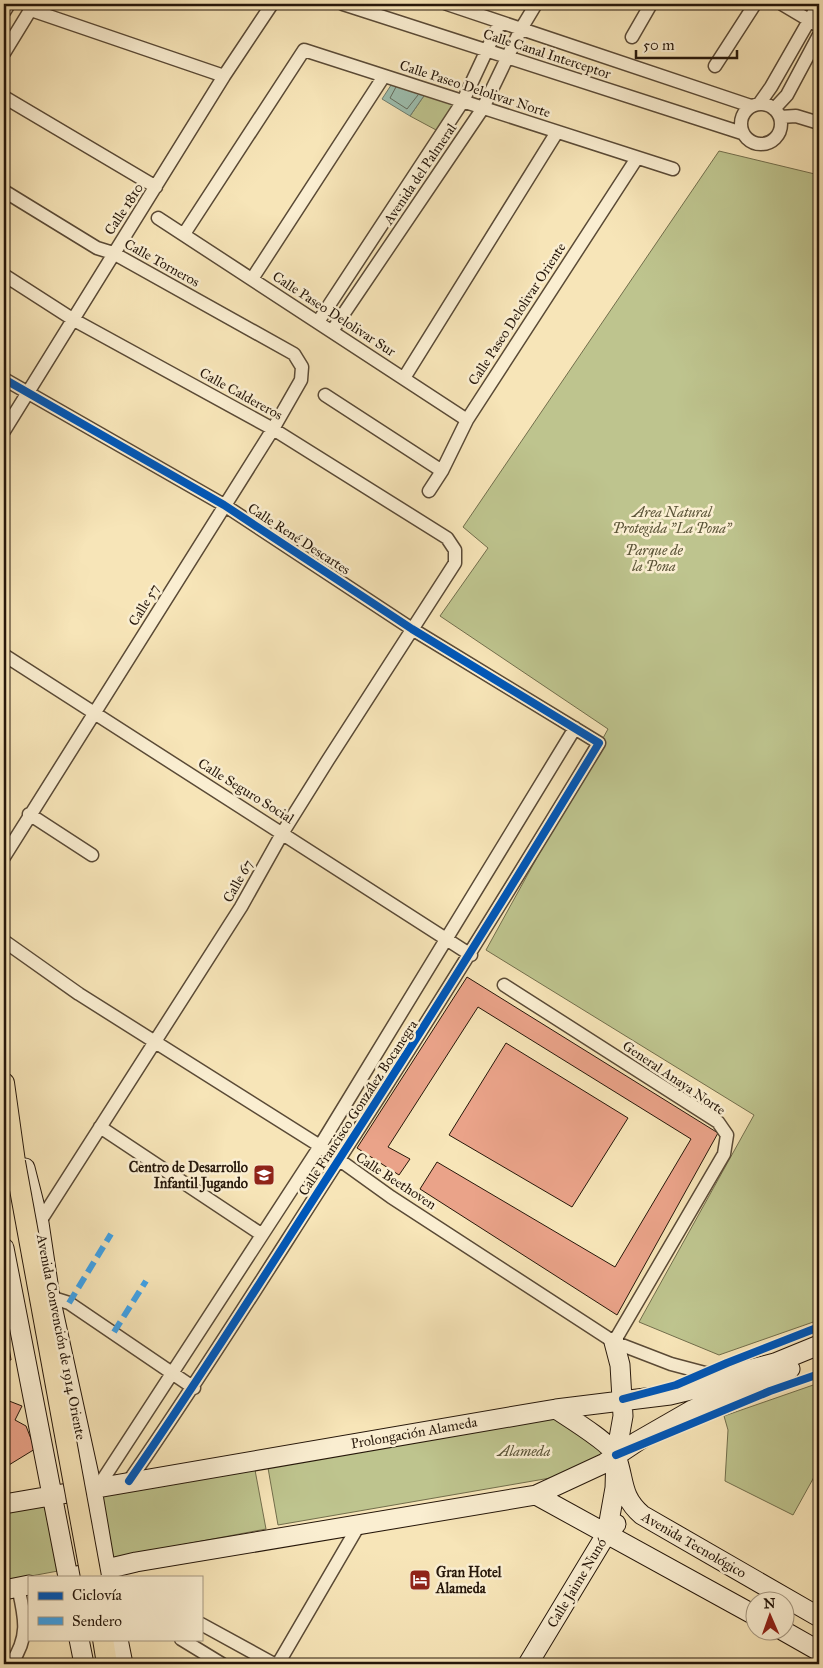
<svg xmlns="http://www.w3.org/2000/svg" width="823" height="1668" font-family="'IM FELL Great Primer',serif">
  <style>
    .green { fill: #bec48e; stroke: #726e4c }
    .water { fill: #9dbfb0; stroke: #6d7c6e }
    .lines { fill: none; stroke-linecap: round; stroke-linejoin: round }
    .shore { stroke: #626b5d; stroke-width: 1 }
    .building { fill: #eaa389; stroke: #26170a }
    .street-casing { stroke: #5a4a36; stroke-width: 15 }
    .secondary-casing { stroke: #26170a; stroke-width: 21 }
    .primary-casing { stroke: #26170a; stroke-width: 22 }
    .street { stroke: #faeed1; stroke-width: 12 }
    .secondary { stroke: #faeed1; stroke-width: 19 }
    .primary { stroke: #f7e5b8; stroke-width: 20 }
    .primary-bridge-casing { stroke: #26170a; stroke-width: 22; stroke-linecap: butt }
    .primary-bridge { stroke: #f7e5b8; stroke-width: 20 }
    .quiet { stroke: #3ea2e9; stroke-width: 6; stroke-dasharray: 12 6; stroke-linecap: butt }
    .cycleway-casing { stroke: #faeed1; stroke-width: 11 }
    .cycleway { stroke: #0057b8; stroke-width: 8 }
    .labels { text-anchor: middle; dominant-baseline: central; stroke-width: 5; stroke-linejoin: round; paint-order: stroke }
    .street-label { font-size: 14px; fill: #26170a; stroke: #faeed1 }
    .park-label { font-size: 14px; font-style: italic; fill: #5b5438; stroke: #faeed1 }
    .poi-label { font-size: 14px; font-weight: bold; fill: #26170a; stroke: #faeed1; text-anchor: end }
  </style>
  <rect width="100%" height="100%" fill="#f7e5b8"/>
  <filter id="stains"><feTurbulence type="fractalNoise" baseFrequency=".004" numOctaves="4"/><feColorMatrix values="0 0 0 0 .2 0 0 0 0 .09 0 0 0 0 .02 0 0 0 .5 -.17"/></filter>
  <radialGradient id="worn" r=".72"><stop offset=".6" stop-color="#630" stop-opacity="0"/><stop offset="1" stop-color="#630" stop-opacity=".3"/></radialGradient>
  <!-- green -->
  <path class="green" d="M428,90l32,11 -22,30 -28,-15z
    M719,151l100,24v1145l-100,35 -80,-33 115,-207 -268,-165 122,-221 -168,-113 48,-68 -25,-21z
    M819,1383v85l-26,47 -68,-34 3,-51 -4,-14z
    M572,1409l10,5 20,24v18l-46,21 -278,48 -10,-57z
    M255,1470l11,59 -155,29 -11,-62z
    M44,1504l14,67 -54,10v-70z"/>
  <!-- water -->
  <path class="water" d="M395,79l33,11 -18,26 -28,-17z"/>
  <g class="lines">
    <!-- shore -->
    <path class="shore" d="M396,87l-6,11 17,11 11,-14"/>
  </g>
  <!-- building -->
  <path class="building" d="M467,977l251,156 -101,182 -197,-126 17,-27 178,105 76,-128 -213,-132 -90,140 22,12 -11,16 -42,-27z
    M506,1043l122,75 -56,89 -123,-72z
    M4,1313l7,47h-7z
    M4,1399l18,7 -7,14 11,6 9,23 -31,19z"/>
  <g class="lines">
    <!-- street casing -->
    <g class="street-casing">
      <path id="street" d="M343,4l399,129
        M447,4l304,102
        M782,4l37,22
        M31,10l193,66
        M4,12l5,-8
        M632,37l19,-33
        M4,53l30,-49
        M715,66l40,-62
        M4,97l152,90
        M741 124a20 20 0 1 1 40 0a20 20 0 1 1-40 0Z
        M759,104l12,-17 47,-82
        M774,109l13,-14 32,-60
        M780,117l16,-1 23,7
        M4,191l93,57 16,5 181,101 8,13 -1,13 -28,49 -269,428
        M158,218l309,202
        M184,234l120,-184 369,119
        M4,275l70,45 199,109 174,109 8,12v13l-127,197 -45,72 -42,75 -202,316
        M252,279l132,-203
        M318,322l145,-221 37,-79
        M332,331l151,-223 38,-79 15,-25
        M404,378l153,-246
        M4,379l220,126 188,124 187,114c-85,140 -172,280 -261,418 -69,107 -136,215 -209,320
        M325,395l117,76
        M4,431l220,-355 48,-72
        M429,491l13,-20 25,-51 170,-262
        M4,655l467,300
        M29,814l63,41
        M4,941l75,53 241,152 71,51 223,145 57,22 34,9 20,1
        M504,985l214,137 9,13 -3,19 -110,188
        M100,1127l161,107
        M50,1297l19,6 125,85
        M98,1487l222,-341 255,-418
        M201,1624l73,40
        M181,1639l41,25
        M11,1664c19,-28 14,-46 7,-77
        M278,1664l81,-139"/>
    </g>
    <!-- secondary casing -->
    <g class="secondary-casing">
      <path id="secondary" d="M25,1168l14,55 11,74 42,192 15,88
        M4,1248l64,329
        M556,1409c12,8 56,35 60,47 9,24 4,40 26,59l177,102
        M536,1495l220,121
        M4,1504l552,-95 114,-14 29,-7 34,-14 42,-11 44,-18
        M607,1533l8,-45 1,-33 7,-39 -3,-51 -6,-23
        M73,1577l63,-15 400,-67 69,-32 33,-22 54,-31 98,-41
        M4,1590l25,-5
        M782,1630l37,21
        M79,1639l5,25
        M118,1639l5,25
        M528,1664l79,-131 9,-9"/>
    </g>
    <!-- primary casing -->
    <g class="primary-casing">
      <path id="primary" d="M4,1083l11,79
        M103,1639l4,25"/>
    </g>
    <!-- street -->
    <use href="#street" class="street"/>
    <!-- secondary -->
    <use href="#secondary" class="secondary"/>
    <!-- primary -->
    <use href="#primary" class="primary"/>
    <!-- primary-bridge casing -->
    <g class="primary-bridge-casing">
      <path id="primary-bridge" d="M15,1162l76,415"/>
    </g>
    <!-- primary-bridge -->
    <use href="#primary-bridge" class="primary-bridge"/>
    <!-- quiet -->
    <path class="quiet" d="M69,1303l42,-69
      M114,1332l32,-51"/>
    <!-- cycleway casing -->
    <g class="cycleway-casing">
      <path id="cycleway" d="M4,379l220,126 188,124 187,114c-85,140 -172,280 -261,418 -69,107 -136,215 -209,320
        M623,1399l53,-14 51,-22 92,-36
        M616,1455l154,-64 49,-17"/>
    </g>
    <!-- cycleway -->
    <use href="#cycleway" class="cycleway"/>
  </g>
  <!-- icons -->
  <defs>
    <g id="school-square" transform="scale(1.125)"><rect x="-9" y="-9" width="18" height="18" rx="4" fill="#8f2418" stroke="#faeed1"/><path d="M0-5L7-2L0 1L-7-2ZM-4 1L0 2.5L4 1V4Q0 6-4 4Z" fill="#fff"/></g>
    <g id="hotel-square" transform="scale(1.125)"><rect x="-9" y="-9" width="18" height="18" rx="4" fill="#8f2418" stroke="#faeed1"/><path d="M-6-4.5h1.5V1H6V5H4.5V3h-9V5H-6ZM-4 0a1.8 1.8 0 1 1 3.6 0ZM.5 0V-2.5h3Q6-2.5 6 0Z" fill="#fff"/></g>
  </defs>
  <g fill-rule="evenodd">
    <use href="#school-square" x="264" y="1175"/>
    <use href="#hotel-square" x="420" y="1580"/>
  </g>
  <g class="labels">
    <!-- street labels -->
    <g class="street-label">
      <text transform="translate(547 54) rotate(18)">Calle Canal Interceptor</text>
      <text transform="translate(475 89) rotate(18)">Calle Paseo Delolivar Norte</text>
      <text transform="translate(420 174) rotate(-56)">Avenida del Palmeral</text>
      <text transform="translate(124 209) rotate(-57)">Calle 1810</text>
      <text transform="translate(162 263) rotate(29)">Calle Torneros</text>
      <text transform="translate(334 314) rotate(33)">Calle Paseo Delolivar Sur</text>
      <text transform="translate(517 314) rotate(-57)">Calle Paseo Delolivar Oriente</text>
      <text transform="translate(241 394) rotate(29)">Calle Caldereros</text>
      <text transform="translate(299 539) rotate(33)">Calle René Descartes</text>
      <text transform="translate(144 605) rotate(-59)">Calle 57</text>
      <text transform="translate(246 791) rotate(32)">Calle Seguro Social</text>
      <text transform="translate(238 881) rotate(-61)">Calle 67</text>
      <text transform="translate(674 1078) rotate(34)">General Anaya Norte</text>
      <text transform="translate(358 1108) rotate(-57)">Calle Francisco González Bocanegra</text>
      <text transform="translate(396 1181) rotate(33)">Calle Beethoven</text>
      <text transform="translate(61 1337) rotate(79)">Avenida Convención de 1914 Oriente</text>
      <text transform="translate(414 1433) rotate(-10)">Prolongación Alameda</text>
      <text transform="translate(694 1545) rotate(30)">Avenida Tecnológico</text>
      <text transform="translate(577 1583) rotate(-59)">Calle Jaime Nunó</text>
    </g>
    <!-- park labels -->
    <g class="park-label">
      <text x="672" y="512">Area Natural<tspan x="672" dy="16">Protegida "La Pona"</tspan></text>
      <text x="654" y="550">Parque de<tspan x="654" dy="16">la Pona</tspan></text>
      <text x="524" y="1451">Alameda</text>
    </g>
    <!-- poi labels -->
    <g class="poi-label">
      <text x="248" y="1167">Centro de Desarrollo<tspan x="248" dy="16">Infantil Jugando</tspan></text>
      <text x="436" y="1572" text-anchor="start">Gran Hotel<tspan x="436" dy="16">Alameda</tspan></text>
    </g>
  </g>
  <!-- margin -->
  <rect width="823" height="1668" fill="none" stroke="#f7e5b8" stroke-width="20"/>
  <rect x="5" y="5" width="813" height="1658" fill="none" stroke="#26170a" stroke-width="2.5"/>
  <rect x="10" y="10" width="803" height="1648" fill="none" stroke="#26170a"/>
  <!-- legend -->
  <rect x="28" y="1576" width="175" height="65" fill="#faeed1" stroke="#a59881"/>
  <rect x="38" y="1592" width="25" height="8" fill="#0057b8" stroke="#a59881"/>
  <text x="72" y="1600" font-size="15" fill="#26170a">Ciclovía</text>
  <rect x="38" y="1617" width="25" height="8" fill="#3ea2e9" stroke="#a59881"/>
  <text x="72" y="1626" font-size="15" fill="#26170a">Sendero</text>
  <!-- north arrow -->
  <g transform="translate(770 1616) rotate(358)"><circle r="24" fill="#faeed1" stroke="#a59881"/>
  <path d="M0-4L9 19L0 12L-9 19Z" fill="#8f2418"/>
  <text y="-8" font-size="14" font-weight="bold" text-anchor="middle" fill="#26170a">N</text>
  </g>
  <!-- scale -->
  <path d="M636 50v8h101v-8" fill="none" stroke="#26170a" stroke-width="2.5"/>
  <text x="643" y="50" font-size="15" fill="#26170a" stroke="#faeed1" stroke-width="4" paint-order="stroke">50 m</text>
  <rect width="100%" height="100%" filter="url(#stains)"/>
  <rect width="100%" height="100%" fill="url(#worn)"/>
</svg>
